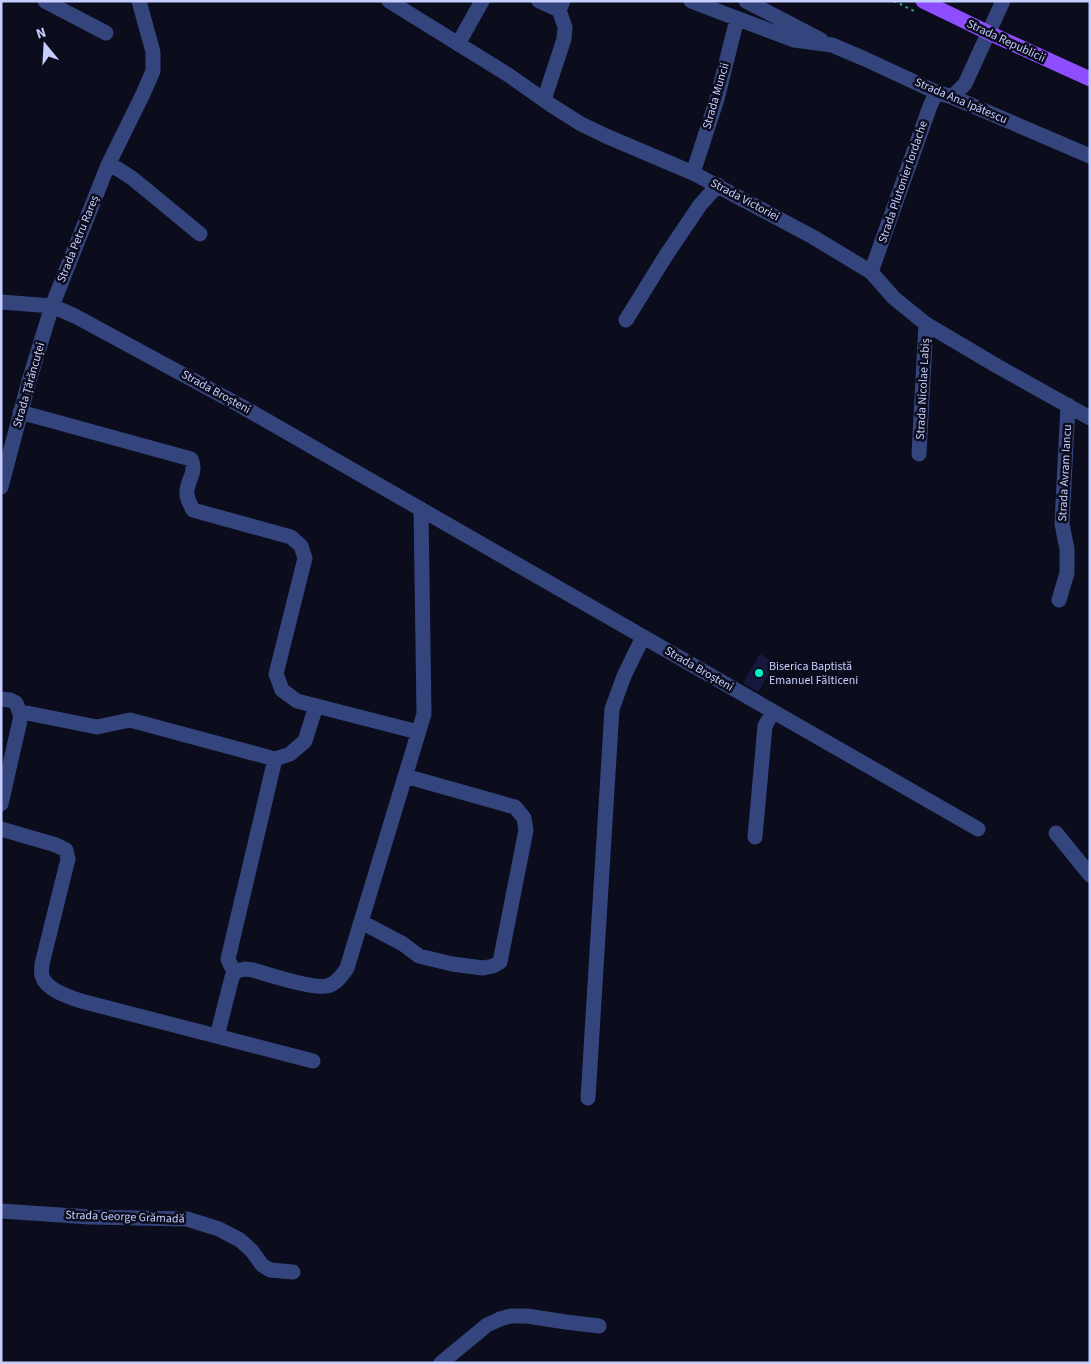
<svg xmlns="http://www.w3.org/2000/svg" width="1091" height="1364" font-family="'Source Sans 3',sans-serif">
  <style>
    .building { fill: #16193d }
    .lines { fill: none; stroke-linecap: round; stroke-linejoin: round }
    .path { stroke: #2aaf84; stroke-width: 2; stroke-dasharray: 2.5 4; stroke-linecap: butt }
    .minor { stroke: #34447c; stroke-width: 15 }
    .major { stroke: #8e4dff; stroke-width: 15 }
    .poi-dot { fill: #00f1ca; stroke: #0b0c1c; stroke-width: 2 }
    .labels { text-anchor: middle; dominant-baseline: central; stroke-width: 5; stroke-linejoin: round; paint-order: stroke }
    .street-label { font-size: 12px; fill: #c6ceff; stroke: #0b0c1c }
    .poi-label { font-size: 12px; fill: #c6ceff; stroke: #0b0c1c; text-anchor: start }
  </style>
  <rect width="100%" height="100%" fill="#0b0c1c"/>
  <!-- building -->
  <path class="building" d="M760,654l16,9 -18,29 -15,-9z"/>
  <g class="lines">
    <!-- path -->
    <path class="path" d="M894,1l20,10"/>
    <!-- minor -->
    <path class="minor" d="M45,1l61,32
      M389,1l121,75 41,29 30,19 25,12 87,37 120,64 58,35 23,26 32,26 71,42 93,52
      M539,1l20,9
      M691,1l103,39 38,5 33,14 71,33 16,5 138,59
      M746,1l75,39
      M458,44l24,-43
      M952,97l13,-13 38,-83
      M544,100l20,-61 1,-12 -6,-17 4,-9
      M108,165l10,4 14,9 68,56
      M693,173l24,-74 20,-80
      M871,272l58,-163 7,-17
      M1,302l51,4 23,10 166,90 737,423
      M626,320l39,-63 35,-52 18,-20
      M20,412l171,47c6,14 -3,19 -4,32 -1,6 3,13 6,19l98,27 10,9 4,12 -29,116 6,16 15,11 121,31
      M919,454l7,-130
      M1,487l28,-106 23,-75 56,-141 35,-71 10,-23v-19l-14,-51
      M1059,600l8,-27v-24l-5,-25 6,-119
      M1,699l9,1 6,3 5,13 -20,88
      M21,716l6,-3 70,14 33,-7 145,39 15,-5 15,-13 11,-35
      M1,829l55,16 10,5 2,9 -26,105c0,3 -1,8 0,12 4,14 27,21 39,25l232,60
      M1056,833l34,42
      M755,837l10,-111 8,-14
      M360,924l9,2 34,18 16,12 33,8 31,4 10,-2 7,-4 26,-132 -2,-12 -9,-11 -110,-31
      M236,971l-5,-5 -3,-7 47,-200
      M217,1036l15,-59 4,-6 9,-2 8,1c16,5 60,19 74,16 9,-2 15,-10 20,-18l77,-254 -3,-205
      M588,1098l24,-389 12,-33 19,-39
      M1,1211l89,6 97,2 32,10 21,11 12,11 10,14 8,5 23,2
      M441,1363l46,-38 13,-6 11,-3h16l39,6 33,4"/>
    <!-- major -->
    <path class="major" d="M923,1l66,32 101,46"/>
  </g>
  <!-- markers -->
  <circle class="poi-dot" cx="759" cy="673" r="5"/>
  <g class="labels">
    <!-- street labels -->
    <g class="street-label">
      <text transform="translate(1006 41) rotate(25)">Strada Republicii</text>
      <text transform="translate(716 96) rotate(-74)">Strada Muncii</text>
      <text transform="translate(961 101) rotate(23)">Strada Ana Ipătescu</text>
      <text transform="translate(903 182) rotate(-71)">Strada Plutonier Iordache</text>
      <text transform="translate(745 200) rotate(28)">Strada Victoriei</text>
      <text transform="translate(78 239) rotate(-68)">Strada Petru Rareș</text>
      <text transform="translate(29 385) rotate(-74)">Strada Țărăncuței</text>
      <text transform="translate(923 389) rotate(-87)">Strada Nicolae Labiș</text>
      <text transform="translate(216 392) rotate(29)">Strada Broșteni</text>
      <text transform="translate(1065 473) rotate(-87)">Strada Avram Iancu</text>
      <text transform="translate(699 669) rotate(30)">Strada Broșteni</text>
      <text transform="translate(125 1217) rotate(2)">Strada George Grămadă</text>
    </g>
    <!-- poi labels -->
    <g class="poi-label">
      <text x="769" y="666">Biserica Baptistă<tspan x="769" dy="14">Emanuel Fălticeni</tspan></text>
    </g>
  </g>
  <!-- border -->
  <rect width="1091" height="1364" fill="none" stroke="#c6ceff" stroke-width="5"/>
  <!-- north arrow -->
  <g transform="translate(45 45) rotate(342)" stroke="#0b0c1c" stroke-width="4" paint-order="stroke">
  <path d="M0-4L9 19L0 12L-9 19Z" fill="#c6ceff"/>
  <text y="-8" font-size="14" font-weight="bold" text-anchor="middle" fill="#c6ceff">N</text>
  </g>
</svg>
